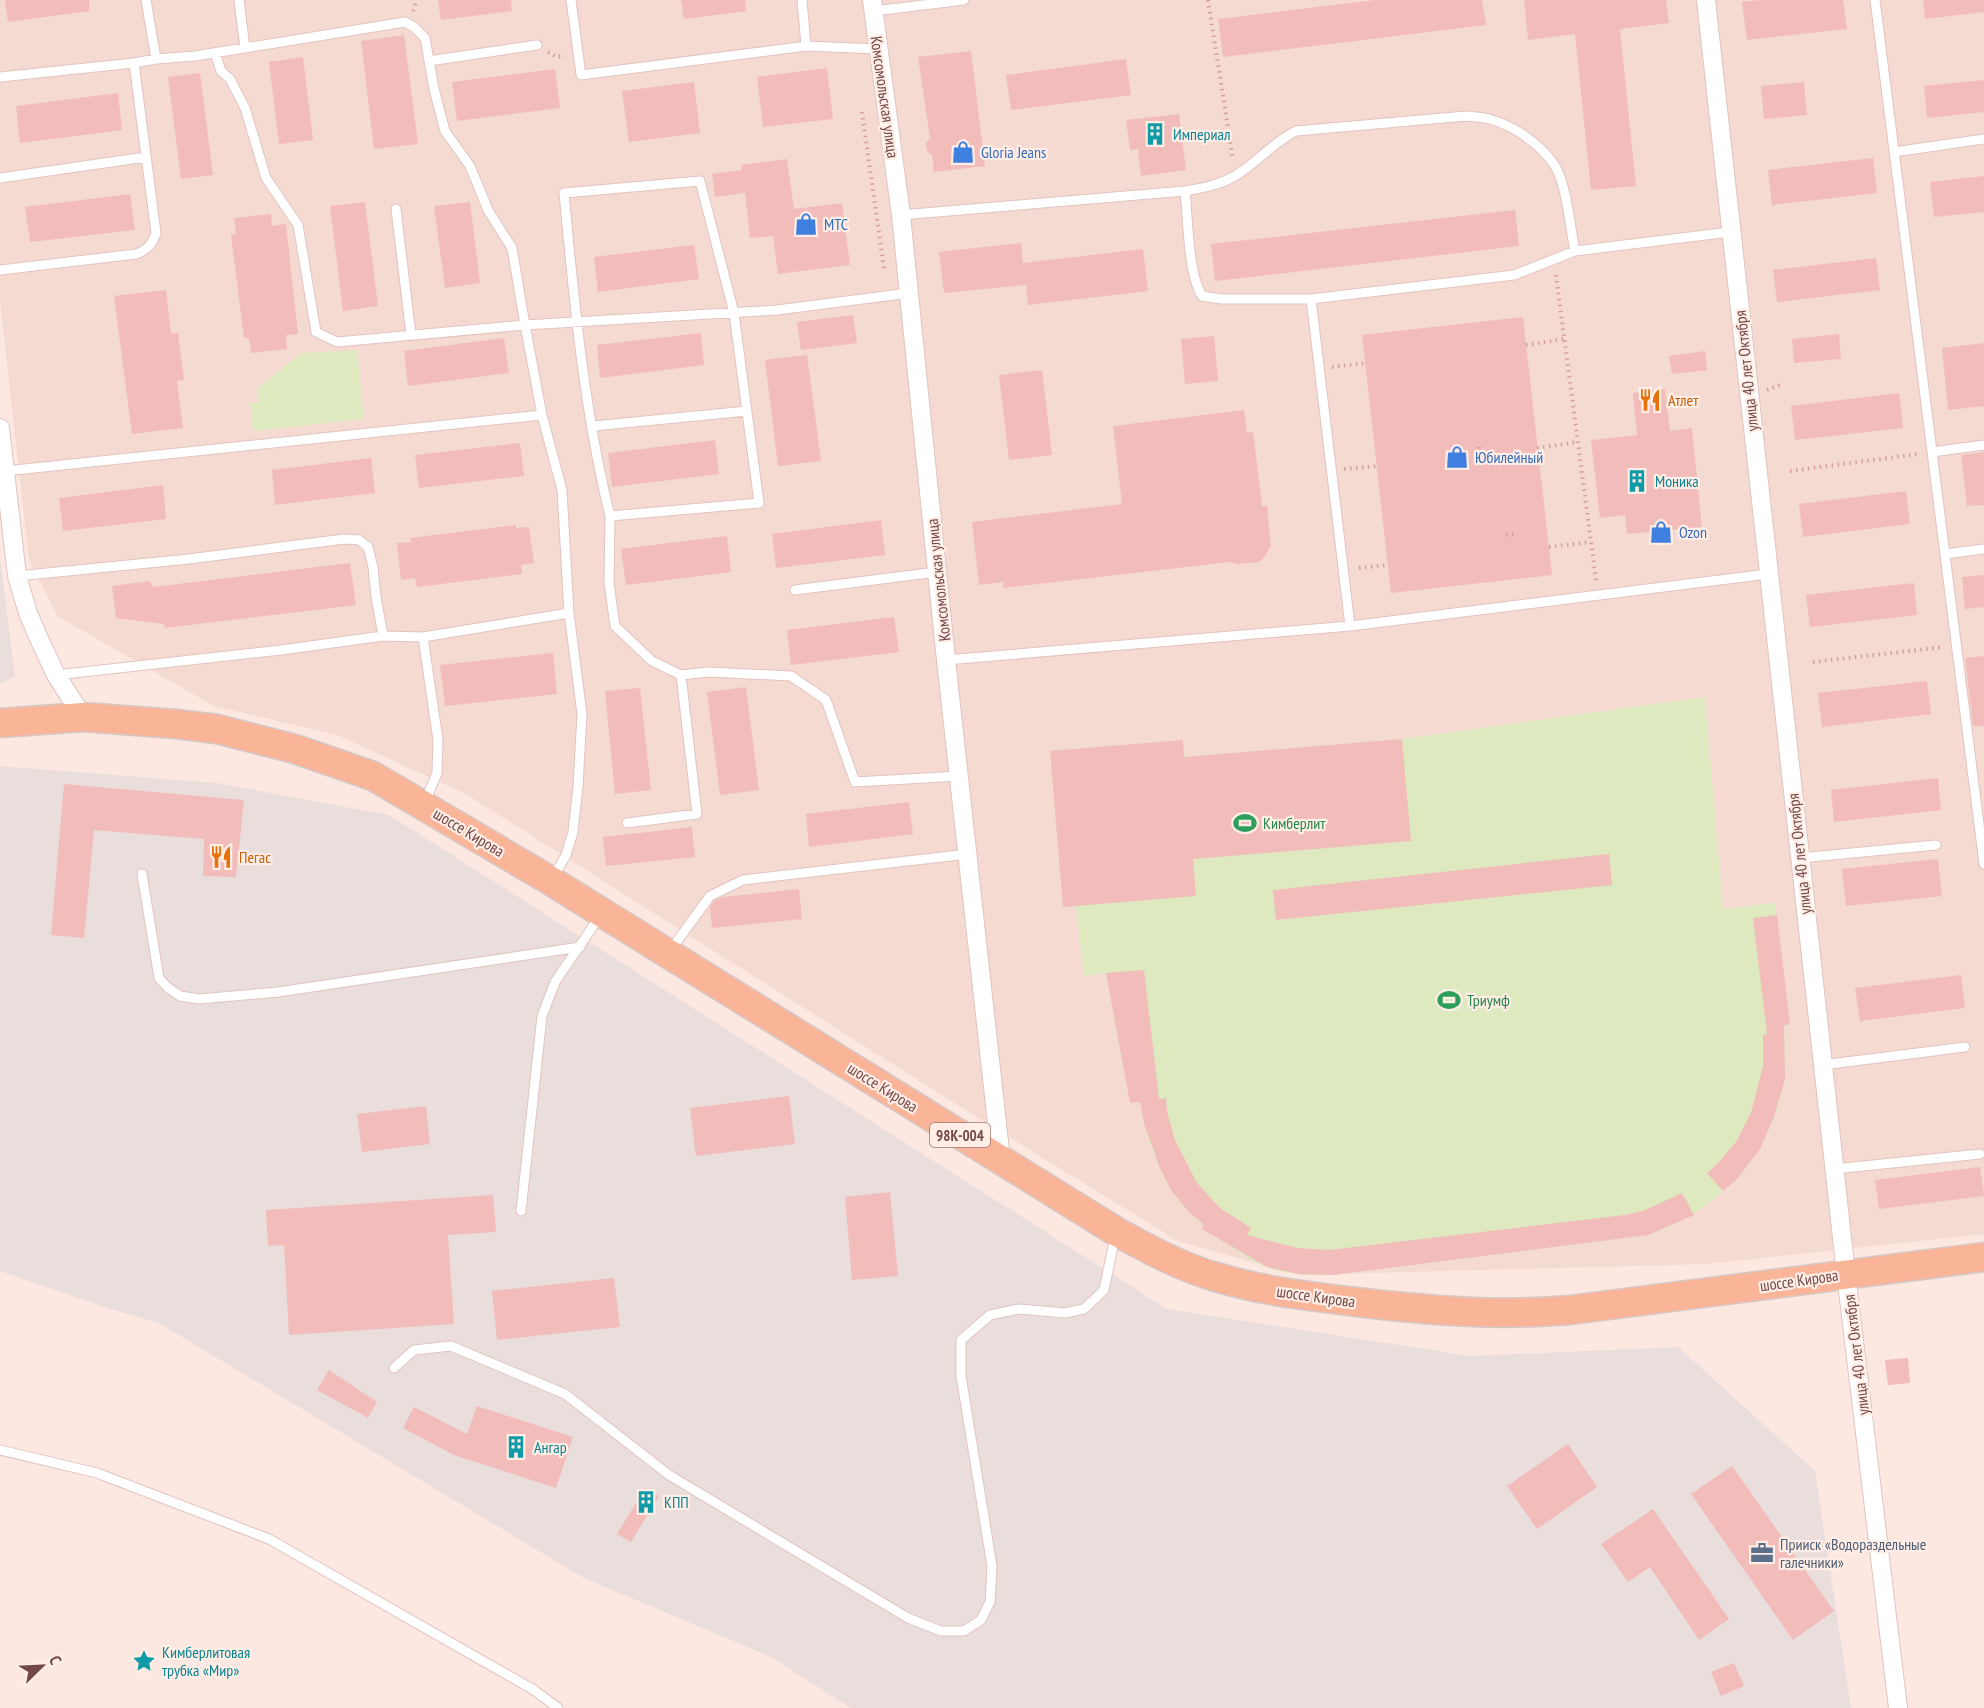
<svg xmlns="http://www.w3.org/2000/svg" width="1984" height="1708" font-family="'PT Sans Narrow',sans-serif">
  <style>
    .residential { fill: #f5dad2 }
    .industrial { fill: #eadedc }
    .green { fill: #dee9c0 }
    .building { fill: #f1bcb9 }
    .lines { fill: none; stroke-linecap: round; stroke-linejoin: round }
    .service-casing { stroke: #e1c4c0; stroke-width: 11 }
    .minor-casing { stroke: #e1c4c0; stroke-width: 20 }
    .primary-casing { stroke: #d5c8c8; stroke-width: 31 }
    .path { stroke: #d59f9c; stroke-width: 4; stroke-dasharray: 1.5 4.5; stroke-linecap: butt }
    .service { stroke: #fff; stroke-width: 9 }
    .minor { stroke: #fff; stroke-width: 18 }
    .primary { stroke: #fab599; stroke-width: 28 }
    .labels { text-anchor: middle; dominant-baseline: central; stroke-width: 4.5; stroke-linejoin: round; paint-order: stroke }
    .shield { fill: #ffede6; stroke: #9c7a77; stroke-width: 1.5 }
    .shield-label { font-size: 15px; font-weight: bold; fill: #724948 }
    .street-label { font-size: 16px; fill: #724948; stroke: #ffede6 }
    .culture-label { font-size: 16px; fill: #0d838f; stroke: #ffede6; text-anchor: start }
    .shop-label { font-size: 16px; fill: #366cbe; stroke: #ffede6; text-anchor: start }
    .food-label { font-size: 16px; fill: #c56008; stroke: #ffede6; text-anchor: start }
    .leisure-label { font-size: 16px; fill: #27864d; stroke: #ffede6; text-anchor: start }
    .service-label { font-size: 16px; fill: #4e5e75; stroke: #ffede6; text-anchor: start }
  </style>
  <rect width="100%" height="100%" fill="#fce8e0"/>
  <!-- residential -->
  <path class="residential" d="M0,0h1984v1234l-278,30 -407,11 -121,-34 -192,-118 -522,-330 -127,-58 -123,-29 -157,-90 -28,-56 -29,-259z"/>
  <!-- industrial -->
  <path class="industrial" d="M0,557l15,120 -15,6z
    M0,766l217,17 172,32 778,494 303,47 208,-9 137,124 36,237h-1000l-82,-52 -185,-78 -425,-255 -49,-14 -110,-38z"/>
  <!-- green -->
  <path class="green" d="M357,350l7,69 -111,12 -3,-28 9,-1 -2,-13 44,-36z
    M1705,697l18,212 52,-6 15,121 -6,1c1,18 3,37 0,55 -12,76 -65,130 -136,155l-315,40c-20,1 -55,-1 -72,-10 -31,-16 -73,-47 -91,-77 -16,-26 -25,-56 -30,-86l-10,1 -24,-130 -22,3 -8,-70 -13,1 -13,-156 133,-11 2,17 217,-18z"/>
  <!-- building -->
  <path class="building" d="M5,0h84v11l-81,11z
    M438,0h73l1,11 -71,9z
    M681,0h64l1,11 -62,8z
    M1375,0h107l4,25 -263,32 -5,-38z
    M1524,0h142l3,23 -49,6 16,157 -45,4 -16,-156 -47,6z
    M1761,0h82l4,29 -100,11 -5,-38z
    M1923,0h61v12l-59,7z
    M404,35l14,109 -44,5 -13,-108z
    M971,51l14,115 -51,6 -2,-17 -5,-4 -1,-8 4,-5 -12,-81z
    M303,57l10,83 -34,4 -10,-82z
    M1126,59l5,36 -120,15 -5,-35z
    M827,68l6,51 -70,8 -6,-50z
    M555,69l5,39 -103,13 -5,-39z
    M200,73l13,102 -32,4 -13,-102z
    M1984,80v32l-57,6 -3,-32z
    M694,82l6,51 -71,9 -7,-51z
    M1804,82l3,33 -43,4 -3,-33z
    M118,93l4,37 -102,13 -4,-37z
    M1179,114l7,56 -45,6 -3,-27 -8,1 -4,-30z
    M1873,158l4,35 -105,12 -4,-35z
    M787,159l7,50 48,-6 8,62 -72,9 -5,-38 -23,2 -5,-45 -30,4 -3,-23 30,-4 -1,-5z
    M1984,176v36l-50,5 -4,-35z
    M130,194l5,36 -105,12 -5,-35z
    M365,202l13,104 -35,5 -13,-105z
    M470,202l10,81 -35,5 -11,-82z
    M1515,210l4,36 -304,35 -4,-37z
    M271,214l1,12 14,-2 12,110 -12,1 1,14 -36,4 -2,-15h-5l-13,-103 5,-1 -2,-16z
    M1021,243l2,20 120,-14 5,42 -120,14 -2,-20 -82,8 -5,-41z
    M694,245l5,34 -101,13 -4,-35z
    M1876,258l4,32 -103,12 -4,-32z
    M166,290l5,44 7,-1 6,47 -7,1 6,47 -51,6 -18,-138z
    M853,315l4,28 -56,7 -4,-28z
    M1523,317l29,258 -161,18 -29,-258z
    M701,333l3,32 -104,13 -3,-33z
    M1839,334l2,25 -47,4 -2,-24z
    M1214,336l4,45 -33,3 -4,-45z
    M504,338l5,35 -101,13 -4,-35z
    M1984,343v63l-36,4 -6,-62z
    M1705,351l2,19 -35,4 -3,-18z
    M807,355l14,106 -43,5 -13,-106z
    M1042,370l10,85 -43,5 -10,-85z
    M1665,389l5,42 22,-3 10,99 -75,7 -2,-19 -25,3 -9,-78 46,-5 -4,-42z
    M1899,393l4,35 -108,12 -4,-34z
    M1244,410l3,23 6,-1 9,74h5l4,40 -8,13 -5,3 -21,2 -7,-2 -227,26v-6l-24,3 -7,-63 150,-18 -9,-78z
    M715,440l4,34 -107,13 -4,-34z
    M520,443l4,33 -105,12 -4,-33z
    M1984,452v53l-17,1 -6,-51z
    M371,458l4,35 -100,12 -3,-35z
    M163,485l3,34 -103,12 -4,-33z
    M1906,491l4,33 -107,13 -4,-33z
    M881,520l4,35 -109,13 -4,-34z
    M516,525v3l13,-1 5,36 -13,2 1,9 -105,13 -2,-9 -14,2 -4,-37 14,-1 -1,-4z
    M727,536l4,36 -105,13 -5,-36z
    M350,563l6,42 -191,23 -1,-4 -48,-6 -4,-32 38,-5 3,6z
    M1984,575v32l-19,2 -3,-32z
    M1914,583l3,32 -107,12 -4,-32z
    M894,617l5,35 -108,13 -4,-35z
    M553,653l4,41 -112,12 -5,-41z
    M1984,656v70h-11l-8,-68z
    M1927,681l4,33 -109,13 -4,-34z
    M746,687l13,103 -39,5 -13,-103z
    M640,688l11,102 -36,4 -10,-103z
    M1402,739l9,102 -218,18 3,37 -133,11 -13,-156 133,-11 1,17z
    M1938,778l3,32 -107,12 -3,-32z
    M64,784l180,16 -8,77 -33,-1 1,-37 -110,-9 -10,108 -33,-3z
    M909,802l4,32 -104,13 -3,-33z
    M692,827l3,30 -89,9 -3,-29z
    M1609,854l3,31 -336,35 -3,-30z
    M1938,859l4,37 -96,10 -4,-37z
    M799,889l3,30 -90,9 -2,-21 4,-6 9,-4z
    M1777,915l13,109 -6,1 1,54 -11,38 -14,32 -23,30 -14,12 -16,-18 11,-10 18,-21 15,-29 12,-47v-31l4,-1 -14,-116z
    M1144,970l15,129 7,-1 1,14 8,28 22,43 23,25 31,20 -4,7 50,13 32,2 296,-35 18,-4 39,-18 12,22 -46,20 -315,40 -34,-1 -32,-7 -65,-38 2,-4 -16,-14 -17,-21 -12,-24 -15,-43 -4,-21 -10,1 -24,-130z
    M1961,975l4,33 -105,13 -5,-33z
    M789,1096l6,48 -99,12 -6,-48z
    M426,1106l4,38 -68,8 -5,-38z
    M1980,1167l4,29 -105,13 -4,-29z
    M890,1192l8,84 -46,4 -7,-83z
    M493,1195l3,37 -48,3 6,89 -165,11 -5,-90 -16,1 -2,-36z
    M614,1278l6,49 -123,13 -5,-49z
    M1908,1358l2,25 -22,2 -3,-25z
    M329,1370l48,32 -9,16 -51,-28z
    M477,1406l96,31 -17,51 -102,-33 -51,-27 11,-21 53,27z
    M1568,1444l29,43 -60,42 -30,-43z
    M1732,1466l102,145 -41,29 -102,-146z
    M645,1488l14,8 -28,46 -14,-8z
    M1653,1509l76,110 -30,21 -49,-73 -22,15 -27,-38z
    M1734,1663l10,23 -23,10 -10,-24z"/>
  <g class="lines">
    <!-- service casing -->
    <g class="service-casing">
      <path id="service" d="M146,0l10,59
        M239,0l6,48
        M571,0l10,75 225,-29
        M802,0l4,46 72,3
        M1875,0l109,864
        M874,11l90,-11
        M215,53l6,18 9,8 15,29 21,70 32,47 18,107 21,10 188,-17 17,90 20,75 7,123
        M429,61l108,-16
        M0,77l134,-14 22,-4 39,-3 210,-34 9,5 11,11 9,51 11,42 25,35 18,44 24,38 13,77 252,-15 132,-17
        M1894,152l90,-13
        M0,178l146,-21
        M700,181l34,132 25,190 -149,13c-26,-105 -36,-215 -46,-323z
        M1185,191c18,-3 34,-6 50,-15 22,-13 38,-34 61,-45l170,-15c7,1 15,1 23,3 24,6 53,26 66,47 12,20 15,62 20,85
        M396,209l15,126
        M901,215l284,-24c3,27 3,83 17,105l19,3h90l203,-24 61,-24 155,-19
        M0,270l136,-16c11,-4 16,-9 20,-21l-22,-170
        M1311,299l39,327
        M593,426l154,-15
        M1932,452l52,-7
        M5,471l537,-56
        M610,516l-1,67 6,43 37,35 29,14
        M1945,554l39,-5
        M17,576l172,-17 155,-20 15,1 9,7 5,20 3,30 7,39
        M795,590l142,-18
        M423,637l15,103 -1,33 -12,29
        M946,660l404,-34 418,-52
        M56,675l225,-25 102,-14 40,1 146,-24 13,101 -4,72 -5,46 -7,23 -13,23
        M627,823l70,-9 -16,-139 27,-3 83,4 35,24 29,82 104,-6
        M1800,858l136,-13
        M142,874l17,104 8,9 13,9 19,3 79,-7 302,-45
        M670,951l40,-55 33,-16 225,-26
        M1822,1065l143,-18
        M1834,1169l146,-15
        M521,1211l21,-195 13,-34 45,-66
        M394,1368l20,-18 37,-4 114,48 104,81 239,143 33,13h23l17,-11 9,-18 2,-36 -31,-190v-36l29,-25 29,-6 46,4 19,-4 20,-19 11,-53
        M0,1450l97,23 172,66 265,151 24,18"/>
    </g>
    <!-- minor casing -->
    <g class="minor-casing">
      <path id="minor" d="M872,0l29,215 45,445 55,500
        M1706,0l140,1274 52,434
        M0,428l17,148 11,37 12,28 16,34 27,42"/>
    </g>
    <!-- primary casing -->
    <g class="primary-casing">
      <path id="primary" d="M0,723l83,-6 93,7 41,5 78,20 78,27 178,105 566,351c31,17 64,35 99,45 49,15 99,20 149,26 70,8 133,13 205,7l414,-53"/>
    </g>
    <!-- path -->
    <path class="path" d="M1208,0l25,160
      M413,11l4,-11
      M548,52l9,5 8,-1
      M862,112l22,157
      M1556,275l40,305
      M1526,345l38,-6
      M1332,367l33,-4
      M1767,390l13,-5
      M1479,447l1,14
      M1537,448l41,-6
      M1344,469l33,-3
      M1790,471l128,-17
      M1506,535l8,-1
      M1549,547l42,-5
      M1359,568l29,-3
      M1813,662l131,-15"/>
    <!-- service -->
    <use href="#service" class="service"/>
    <!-- minor -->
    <use href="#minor" class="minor"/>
    <!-- primary -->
    <use href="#primary" class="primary"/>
  </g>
  <!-- icons -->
  <defs>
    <g id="building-bare" transform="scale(1.8)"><path d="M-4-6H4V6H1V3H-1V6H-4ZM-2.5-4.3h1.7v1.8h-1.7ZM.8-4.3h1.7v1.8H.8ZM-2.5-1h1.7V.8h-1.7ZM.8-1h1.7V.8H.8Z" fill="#0f9aa8" stroke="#ffede6" stroke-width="2.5" paint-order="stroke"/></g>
    <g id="shop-bare" transform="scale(1.8)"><path d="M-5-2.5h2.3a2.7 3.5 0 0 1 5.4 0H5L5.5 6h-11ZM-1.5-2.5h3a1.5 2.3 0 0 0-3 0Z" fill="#3f7fe0" stroke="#ffede6" stroke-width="2.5" paint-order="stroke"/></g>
    <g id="restaurant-bare" transform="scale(1.8)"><path d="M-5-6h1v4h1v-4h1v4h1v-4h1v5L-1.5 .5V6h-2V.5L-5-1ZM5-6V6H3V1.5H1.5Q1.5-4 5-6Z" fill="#e8710a" stroke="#ffede6" stroke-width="2.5" paint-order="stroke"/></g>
    <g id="stadium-bare" transform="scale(1.8)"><path d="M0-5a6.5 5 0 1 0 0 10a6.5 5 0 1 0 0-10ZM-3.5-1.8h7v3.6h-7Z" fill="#2e9e5b" stroke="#ffede6" stroke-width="2.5" paint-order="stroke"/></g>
    <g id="office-bare" transform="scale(1.8)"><path d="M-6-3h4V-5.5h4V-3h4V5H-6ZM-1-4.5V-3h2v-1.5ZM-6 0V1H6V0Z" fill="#5c6f8a" stroke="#ffede6" stroke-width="2.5" paint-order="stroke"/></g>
    <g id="sight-bare" transform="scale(1.8)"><path d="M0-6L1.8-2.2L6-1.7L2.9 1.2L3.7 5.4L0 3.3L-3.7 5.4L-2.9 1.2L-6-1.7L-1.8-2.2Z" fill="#0f9aa8" stroke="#ffede6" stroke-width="2.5" paint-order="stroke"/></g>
  </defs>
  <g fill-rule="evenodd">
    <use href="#building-bare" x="1155" y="134"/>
    <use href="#shop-bare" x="963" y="152"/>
    <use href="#shop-bare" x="806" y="224"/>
    <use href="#restaurant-bare" x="1650" y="400"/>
    <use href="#shop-bare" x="1457" y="457"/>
    <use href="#building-bare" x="1637" y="481"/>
    <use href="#shop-bare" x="1661" y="532"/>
    <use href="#stadium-bare" x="1245" y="823"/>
    <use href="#restaurant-bare" x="221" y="857"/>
    <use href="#stadium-bare" x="1449" y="1000"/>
    <use href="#building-bare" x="516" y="1447"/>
    <use href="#building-bare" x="646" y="1502"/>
    <use href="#office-bare" x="1762" y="1553"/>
    <use href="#sight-bare" x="144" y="1661"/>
  </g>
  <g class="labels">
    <!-- shield labels -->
    <rect class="shield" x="930" y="1123" width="60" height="24" rx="4.5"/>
    <g class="shield-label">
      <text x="960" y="1135">98К-004</text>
    </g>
    <!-- street labels -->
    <g class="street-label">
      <text transform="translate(885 97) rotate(82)">Комсомольская улица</text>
      <text transform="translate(1746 371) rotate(-96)">улица 40 лет Октября</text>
      <text transform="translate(938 580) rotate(-96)">Комсомольская улица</text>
      <text transform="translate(469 832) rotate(31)">шоссе Кирова</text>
      <text transform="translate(1799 854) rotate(-96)">улица 40 лет Октября</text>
      <text transform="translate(883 1087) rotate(32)">шоссе Кирова</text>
      <text transform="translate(1799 1280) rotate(-8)">шоссе Кирова</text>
      <text transform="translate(1316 1296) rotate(8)">шоссе Кирова</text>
      <text transform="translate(1856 1355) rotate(-97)">улица 40 лет Октября</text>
    </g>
    <!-- culture labels -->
    <g class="culture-label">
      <text x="1173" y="134">Империал</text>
      <text x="1655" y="481">Моника</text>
      <text x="534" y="1447">Ангар</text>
      <text x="664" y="1502">КПП</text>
      <text x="162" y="1652">Кимберлитовая<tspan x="162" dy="18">трубка «Мир»</tspan></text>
    </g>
    <!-- shop labels -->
    <g class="shop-label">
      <text x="981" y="152">Gloria Jeans</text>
      <text x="824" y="224">МТС</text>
      <text x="1475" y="457">Юбилейный</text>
      <text x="1679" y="532">Ozon</text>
    </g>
    <!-- food labels -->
    <g class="food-label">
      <text x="1668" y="400">Атлет</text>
      <text x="239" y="857">Пегас</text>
    </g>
    <!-- leisure labels -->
    <g class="leisure-label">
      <text x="1263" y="823">Кимберлит</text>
      <text x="1467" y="1000">Триумф</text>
    </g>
    <!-- service labels -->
    <g class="service-label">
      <text x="1780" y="1544">Прииск «Водораздельные<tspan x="1780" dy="18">галечники»</tspan></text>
    </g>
  </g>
  <!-- north arrow -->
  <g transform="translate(42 1666) rotate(66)" stroke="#ffede6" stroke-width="4.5" paint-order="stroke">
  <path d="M0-4.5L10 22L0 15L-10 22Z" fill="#724948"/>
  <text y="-9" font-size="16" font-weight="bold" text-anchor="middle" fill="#724948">С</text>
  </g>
</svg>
